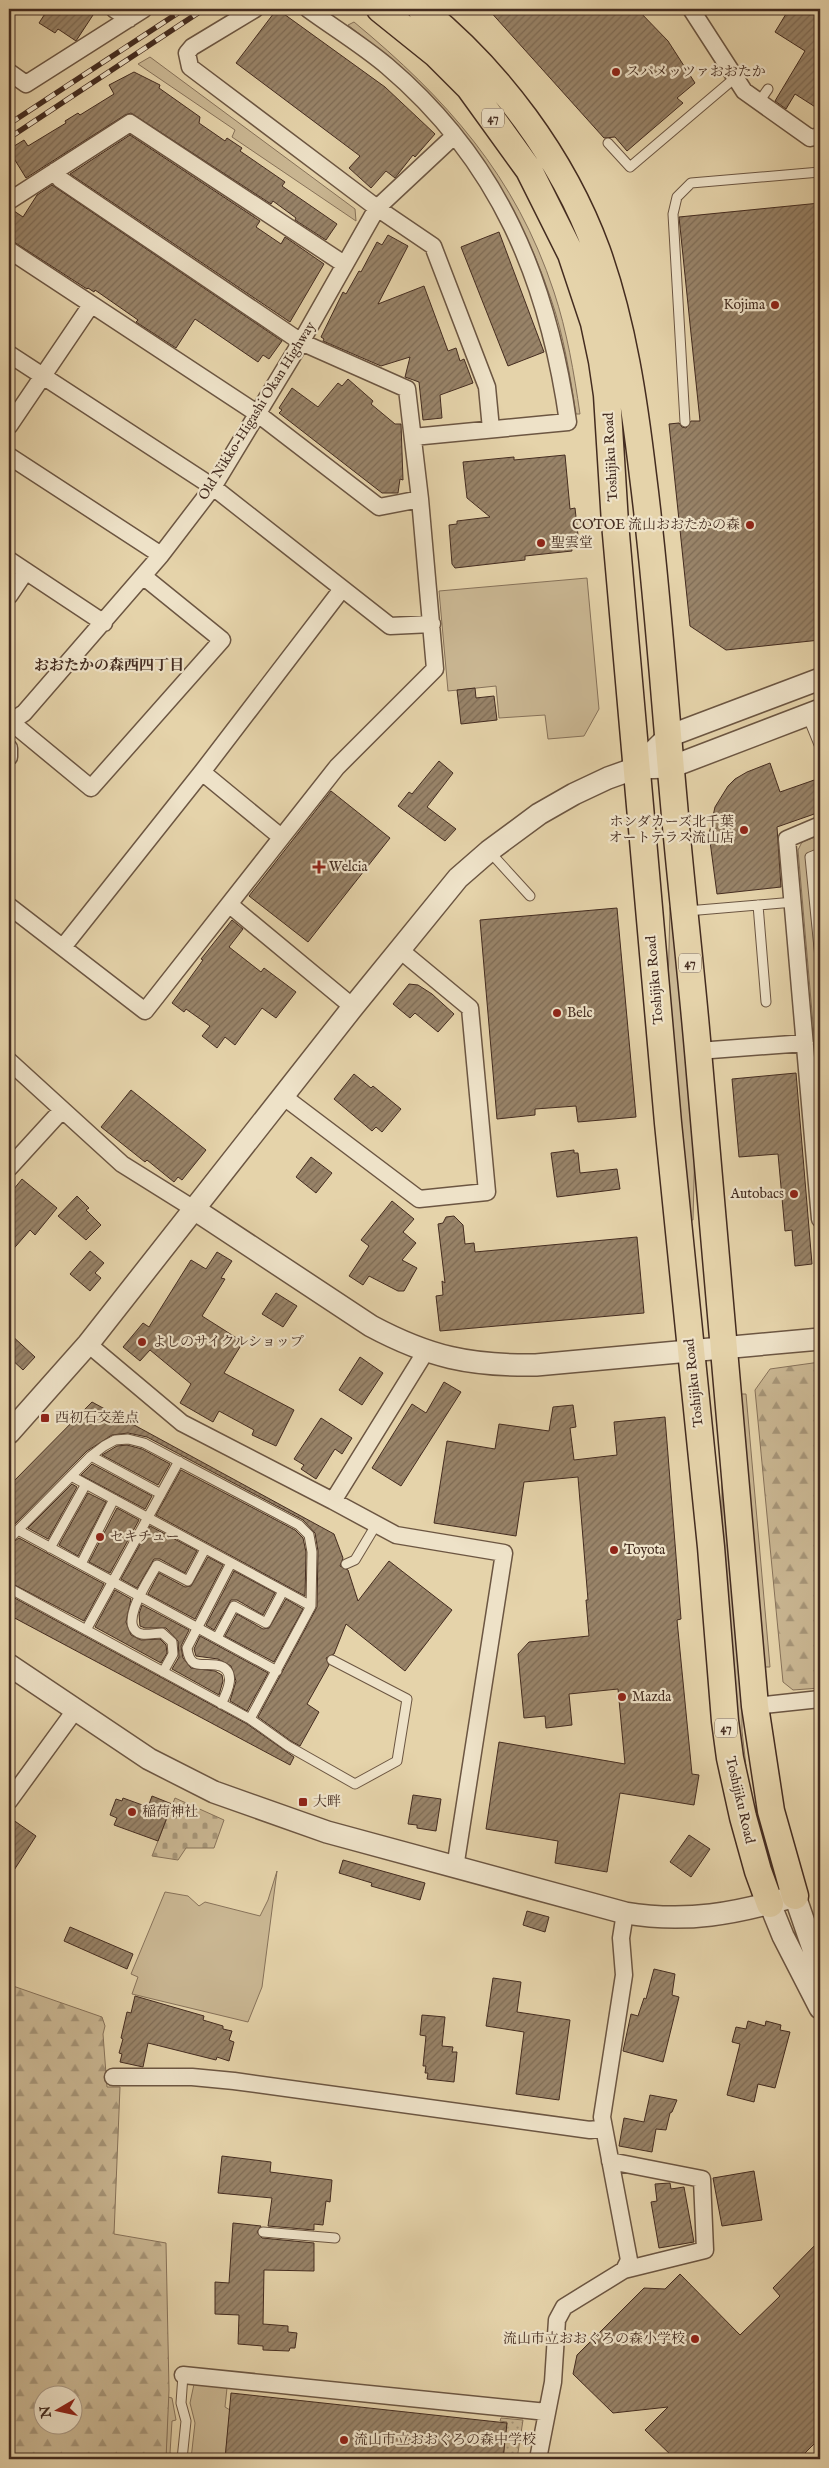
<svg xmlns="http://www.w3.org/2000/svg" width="829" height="2468" font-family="'IM FELL English','Noto Serif JP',serif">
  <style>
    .grass { fill: #cab793; stroke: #87725a }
    .forest { fill: url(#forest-firs); stroke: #87725a; fill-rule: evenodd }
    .cemetery { fill: url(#cemetery-stones); stroke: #87725a }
    .garden { fill: url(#garden-dots); stroke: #87725a }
    .building { fill: url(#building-hatch); stroke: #442c20 }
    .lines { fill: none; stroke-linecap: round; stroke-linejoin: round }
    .service-casing { stroke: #6c5642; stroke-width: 11 }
    .minor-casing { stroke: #6c5642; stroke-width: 19 }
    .tertiary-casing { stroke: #6c5642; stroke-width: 24 }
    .primary-casing { stroke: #442c20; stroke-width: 29 }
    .service { stroke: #eee2c8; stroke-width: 9 }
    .minor { stroke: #eee2c8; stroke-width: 16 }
    .tertiary { stroke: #eee2c8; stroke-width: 21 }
    .primary { stroke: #e5d3aa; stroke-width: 26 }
    .rail-casing { stroke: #442c20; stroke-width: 5.5 }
    .rail { stroke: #eee2c8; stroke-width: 4; stroke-dasharray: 11; stroke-linecap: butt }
    .poi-dot { fill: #8f2418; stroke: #eee2c8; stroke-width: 2 }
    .labels { text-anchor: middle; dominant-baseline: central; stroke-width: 4.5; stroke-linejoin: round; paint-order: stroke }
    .shield { fill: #eee2c8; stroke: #776352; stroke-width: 1 }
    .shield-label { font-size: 12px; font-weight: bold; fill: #442c20 }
    .poi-label { font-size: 14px; fill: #442c20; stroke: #eee2c8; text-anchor: start }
    .street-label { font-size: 14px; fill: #442c20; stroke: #eee2c8 }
    .neighbourhood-label { font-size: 15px; font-weight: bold; fill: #442c20; stroke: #eee2c8 }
  </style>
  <defs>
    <pattern id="forest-firs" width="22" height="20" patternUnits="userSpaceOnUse" patternTransform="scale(1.25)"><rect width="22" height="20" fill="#cab793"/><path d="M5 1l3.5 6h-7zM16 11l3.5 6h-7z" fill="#a69578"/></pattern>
    <pattern id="cemetery-stones" width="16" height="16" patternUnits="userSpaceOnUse" patternTransform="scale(1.25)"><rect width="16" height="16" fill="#cab793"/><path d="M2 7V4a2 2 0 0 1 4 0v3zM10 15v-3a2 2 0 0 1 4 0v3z" fill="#a69578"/></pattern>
    <pattern id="garden-dots" width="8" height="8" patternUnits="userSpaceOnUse" patternTransform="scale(1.25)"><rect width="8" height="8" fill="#cab793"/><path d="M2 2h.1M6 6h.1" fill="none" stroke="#a69578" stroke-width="1.8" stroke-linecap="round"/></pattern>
    <pattern id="building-hatch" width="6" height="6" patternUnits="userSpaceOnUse" patternTransform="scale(1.25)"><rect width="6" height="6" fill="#988368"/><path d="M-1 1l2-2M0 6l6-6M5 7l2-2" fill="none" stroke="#7e6b55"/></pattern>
  </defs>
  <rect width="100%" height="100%" fill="#e5d3aa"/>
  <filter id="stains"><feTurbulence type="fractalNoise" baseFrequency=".004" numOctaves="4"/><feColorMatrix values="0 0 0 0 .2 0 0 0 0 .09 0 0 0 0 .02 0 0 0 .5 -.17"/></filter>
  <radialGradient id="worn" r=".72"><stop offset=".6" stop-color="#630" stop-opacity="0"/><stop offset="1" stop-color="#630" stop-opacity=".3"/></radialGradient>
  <!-- grass -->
  <path class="grass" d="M354,22c92,76 162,154 200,270 13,39 20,81 26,122h-4c-6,-38 -12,-78 -25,-115 -39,-117 -105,-199 -203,-274z
    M150,57l205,152 1,12 -124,-84 3,-7 -97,-66z
    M587,578l12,131 -15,27 -36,3 -3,-24 -46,3 -3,-32 -48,5 -9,-100z
    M820,835v15l-14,5 14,157v93l-22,-255 4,-8z
    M820,862v51l-4,-45z
    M673,906l22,236 -2,78h-4l-21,-230 2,-83z
    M740,1394h6l24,273h-6z
    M722,1481h3l17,188v62l4,35h-2c-16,-94 -23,-189 -22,-285z
    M277,1871l-15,116 -14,35 -116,-28 6,-17 -7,-3 34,-82 23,4 11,10 6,-4 55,14 8,-16z
    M194,2384l33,4 -2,19 5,3 -5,49h-34l4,-36 -5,-20z
    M168,2397l4,1 4,22 -4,1 -2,32 4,1 -1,5h-7z"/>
  <!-- forest -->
  <path class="forest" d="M820,1362v326l-27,2 -10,-8 -28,-292 15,-21z
    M13,1986l89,31 3,9 -2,8 4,53h13l-6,147 52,9 3,147 -3,69h-157v-461zM42,2396h30v30h-30z"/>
  <!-- cemetery -->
  <path class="cemetery" d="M175,1798l49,22 -10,28h-28l-8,12 -26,-4z"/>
  <!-- garden -->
  <path class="garden" d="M501,2418l22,2 -6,39h-14l4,-37 -7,-1z"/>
  <!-- building -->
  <path class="building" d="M48,9h36l9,6 -17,26 -18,-12 -3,4 -16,-10z
    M277,9l108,78 50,47 -20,23 -2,-2 -18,23 -9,-7 -15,17 -22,-20 11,-12 -124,-93z
    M488,9h149l31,32 27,42 -18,15 6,5 -56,48 -12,-14 -11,1z
    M789,9h19l12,7v94l-25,-16 -9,15 -11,-8 30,-50 -30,-19z
    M134,72l26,13 -1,3 41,29 -1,6 26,18 2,-3 15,10 -2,3 45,31 -3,4 55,38 -11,16 -31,-20 1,-2 -23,-17 -2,3 -140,-91 -6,2 -99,63 -16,-26 3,-2 -2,-2 13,-8 4,6 38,-23 -1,-2 13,-8 2,2 34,-21 -5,-9z
    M130,135l130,86 -4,6 25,17 4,-7 39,27 -34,58 -220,-148z
    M52,185l230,156 -13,18 -6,-4 -5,7 -63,-43 -19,29 -40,-26 2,-2 -43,-30 -1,2 -6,-4 -1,1 -73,-47 -5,-2v-20l5,-9 9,6 14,-22z
    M820,203v437l-94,10 -36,-24 -21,-202 10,-1 3,4 4,1 5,-7h9l-21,-204z
    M499,232l45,120 -36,14 -47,-119z
    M388,235l20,11 -30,58 46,-18 24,65 8,-3 4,13 4,-2 9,24 -33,12 2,23 -19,2 -4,-38 -14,-5 5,-20 -29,9 -58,-25 1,-2 -3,-2 22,-45 3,2 13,-23 2,1 16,-30 5,3z
    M348,379l25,22 -2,3 24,20h6l2,56 -3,-1 -2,14h-16l-103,-80 3,-3 -3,-2 13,-20 26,19 20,-24 4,3z
    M565,455l5,54 5,-1 3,27 -8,1 2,15 -47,5v4l-70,8 -3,-4 -3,-39 8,-1v-3l33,-4 -23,-19 -4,-36 51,-5v3z
    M475,688l1,10 18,-2 3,24 -36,4 -4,-34z
    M439,761l14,12 -26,34 29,22 -11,12 -47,-35 11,-14 3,2z
    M770,763l10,29 40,-14v34l-43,15 4,60 -64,7 -8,-60 6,-27 13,-21 7,-7 12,-7z
    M331,791l59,47 -82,104 -59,-46z
    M617,908l19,209 -58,5 -2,-16 -41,3v6l-38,4 -17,-199z
    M232,920l11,9 -14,18 32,25 3,-4 32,24 -20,26 -14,-10 -27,37 -10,-8 -8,11 -15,-12 8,-10 -24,-17 -2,3 -12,-9 31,-43 -2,-1z
    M409,984l9,1 14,9 22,20 -16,18 -23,-19 -5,5 -17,-14z
    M796,1073l16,191 -17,2 -3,-36 -7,1 -7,-77 -39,3 -7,-78z
    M354,1074l17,14 2,-2 28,23 -19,23 -6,-5 -4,4 -38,-32z
    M131,1090l75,60 -24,30 -4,-3 -4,5 -27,-22 -2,2 -44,-35z
    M574,1150v3h4l2,20 37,-4 3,20 -63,8 -6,-44z
    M311,1157l21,16 -16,20 -20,-16z
    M22,1179l35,29 -22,27 -5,-5 -21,24v-59z
    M77,1196l12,12 -3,2 15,15 -15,15 -28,-24z
    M392,1201l22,18 -11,13 13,11 -14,17 15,8 -13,23h-6l-29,-15 -6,9 -14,-9 20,-30 -8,-6z
    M454,1216l9,9 2,19 9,-1 1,9 162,-15 7,76 -204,18 -4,-35 7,-1 -1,-14 3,2 -7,-59 5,-1 3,-6z
    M90,1251l14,12 -9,10 6,5 -11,13 -20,-17z
    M217,1252l15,9 -11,17 4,1 -23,37 41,26 -19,31 70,37 -18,36 -24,-11 2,-5 -35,-19 -6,11 -33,-19 11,-19 -41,-34 -10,11 -17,-14 20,-24 6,4 42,-67 15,9z
    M276,1293l21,13 -14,21 -21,-13z
    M9,1333l26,24 -12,13 -14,-13z
    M360,1357l23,16 -21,32 -23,-15z
    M444,1382l17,10 -60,94 -29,-18 40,-64 14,9z
    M92,1402l242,132 9,24 -3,8 8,4 10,31 31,-40 63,49 -47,61 -59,-47 -12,30 -8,4 3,7 -22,39 12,8 -19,34 -9,-5 -33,-24 59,-110 1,-56 -3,-18 -12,-13 -156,-83 -19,-4 -16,2 -25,16 -78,79v-44z
    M573,1405l3,22 -6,1 4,32 43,-5 -3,-33 51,-5 16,202 -4,1 15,154 7,1 -5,30 -74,-12 -13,79 -52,-9 3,-22 -72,-12 13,-87 126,22 -7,-75 -49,5 3,31 -26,3 -1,-12 -21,2 -6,-64 11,-12 60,-6 -3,-36h2l-10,-123 -54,5 -8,54 -82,-13 13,-82 48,8 4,-25 50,7 4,-24z
    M321,1418l31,20 -10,16 -7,-5 -19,30 -15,-10 3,-4 -10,-6z
    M127,1445l15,4 28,15 -12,21 -56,-30 15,-9z
    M92,1464l60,32 -7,13 -64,-34z
    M181,1470l114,60 8,8 3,14 -1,44 -149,-81z
    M72,1484l5,3 -29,52 -20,-11z
    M88,1493l18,9 -28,54 -19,-11z
    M117,1508l22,12 -29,53 -21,-11z
    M150,1526l47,25 -12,22 -25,-14h-6l-17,29 -16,-9z
    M19,1538l85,46 -20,37 -75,-39v-37z
    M208,1557l15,8 -28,54 -47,-25 11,-21 26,14 6,-1z
    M234,1571l41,22 -12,22 -26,-15h-6l-17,30 -8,-5z
    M115,1590l16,9 -5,23 5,13 10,5 19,-1 6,6 1,8 -6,10 -66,-36z
    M9,1595l238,129 47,33 -4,8 -281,-150z
    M286,1599l17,10 -29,53 -49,-26 12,-22 26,15 6,-1z
    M142,1605l47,25 -8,16 2,12 8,10 24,3 7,4 1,6 -4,14 -47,-26 7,-12 -1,-16 -12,-13h-21l-5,-2 -1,-12z
    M200,1636l68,37 -21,38 -17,-10 6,-20 -5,-15 -13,-7 -22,-3 -2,-7z
    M413,1795l28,4 -5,32 -19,-3v-3l-9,-1z
    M152,1796l20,8 -14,37 -44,-16 3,-7 -7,-3 6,-16 6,2 1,-3 25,9z
    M9,1817l27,19 -27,42z
    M689,1835l21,14 -19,28 -21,-15z
    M343,1860l82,23 -5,17 -49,-14 1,-3 -33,-10z
    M527,1911l22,6 -4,15 -22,-7z
    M70,1927l63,27 -6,15 -63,-28z
    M654,1969l21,5 -3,21 7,2 -16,65 -40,-11 8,-37 7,2 6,-18 2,1z
    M493,1978l28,4 -4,30 53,8 -11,80 -43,-6 8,-62 -38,-6z
    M135,1996l69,20 -1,4 20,6v3l9,2 -3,9 5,2 -5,19 -12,-4 -1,3 -68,-17 -5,24 -23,-5 2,-8 -3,-1 4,-14 -2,-1 6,-26 4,1z
    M422,2015l23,2 -3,29 11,1 -1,5h5l-3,30 -27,-3 1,-6h-3l1,-7h-3l3,-30 -6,-1z
    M748,2021l17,5 1,-5 15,4 -1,5 10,2 -15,56 -17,-4 -4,18 -27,-7 13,-51 -8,-2 4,-15 10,2z
    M650,2095l27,5 -5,12 -2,1 -4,17 -10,-1 -4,23 -33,-6 5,-28 20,4z
    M222,2156l49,6 -1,10 62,8 -2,22 -4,-1 -3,24 -9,-1v6l-46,-4 4,-28 -54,-5z
    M754,2171l8,49 -40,6 -9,-48z
    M670,2183l1,6 13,-2 10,55 -35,6 -8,-46 6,-1 -2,-17z
    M233,2223l28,3 -4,6 5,6 52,5v28l-50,-1 -1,54 25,2v6l9,1 -2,15h-5l-1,3 -26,-1v-4l-25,-2 1,-29 -24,-1v-32l14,1z
    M820,2240v198l-21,21h-124l-30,-29 23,-23 -55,6 -40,-39 4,-19 67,-67 21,1 15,-15 60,61 40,-39 -7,-8z
    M231,2393l276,30 -4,36h-278z"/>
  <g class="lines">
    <!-- service casing -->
    <g class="service-casing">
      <path id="service" d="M759,102l9,-13
        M608,143l22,24 106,-90
        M685,422l-12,-208 4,-17 14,-14 129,-11
        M807,715l13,32
        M489,851l41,45
        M820,853l-10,4 10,101
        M758,905l8,97
        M687,911l107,-9
        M91,1456l70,38
        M71,1476l240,130
        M18,1530l259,141
        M9,1539l82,-83 13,-10 11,-6 13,-1 16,4 155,82 10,10 3,17 -1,54 -61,113
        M50,1548l36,-64
        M81,1564l33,-65
        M346,1564l9,-4 21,-35
        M9,1588l241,131 38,27 67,38 42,-23 10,-62 -75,-39
        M86,1630l93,-169
        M217,1638l17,-32 32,17 17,-32
        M163,1672l10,-18 -1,-12 -10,-9c-6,0 -14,2 -20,1 -27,-6 8,-56 15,-69l31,16 17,-32
        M221,1704c6,-11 18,-36 -5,-39 -15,-2 -26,5 -29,-17l44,-85
        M263,2232l72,6
        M182,2459l4,-38 -5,-18 2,-28"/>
    </g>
    <!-- minor casing -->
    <g class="minor-casing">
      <path id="minor" d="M114,9l15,10
        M255,9l-63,38 -5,6 3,14 187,141 56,38 54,141 4,42
        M308,9c26,19 54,36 79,57 112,95 161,214 181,356l-155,15
        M691,9l53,82 66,47 10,-2
        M9,72l17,12 118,-75
        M9,201l121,-78 214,141
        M9,250l249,164 121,93 41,-8
        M9,354l204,133 177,139 42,-2
        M9,426l82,-121
        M9,456l152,99
        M9,560l95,63
        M9,596l17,-25
        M11,722l80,66 131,-148 -79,-64
        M9,723l15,-10 137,-158 52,-68 88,-145 76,-134 77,-72
        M9,748v9
        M202,772l79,65
        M820,825l-33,14 33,380
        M230,905l123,102
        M9,906l136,105 192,-244 98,-98 -15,-170 -13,-110 -106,-47 -241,-163 -5,-8
        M63,947l139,-175 140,-183
        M698,1051l107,-8
        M9,1061l113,103 72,45
        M284,1097l135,102 68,-7 -17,-184 -70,-58
        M9,1168l53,-58
        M88,1344l94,79 151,78 93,-150
        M333,1501l63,34 108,18 -49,315
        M755,1706l65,-7
        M9,1801l67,-92
        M113,2077h79l42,4 356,49 14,-2
        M624,2270l5,-10 -27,-143 22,-142 -3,-37 4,-25
        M183,2375l364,37
        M538,2459l15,-77 4,-62 7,-13 60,-37 81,-20 -3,-71 -92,-18"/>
    </g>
    <!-- tertiary casing -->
    <g class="tertiary-casing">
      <path id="tertiary" d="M636,768l33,-32 151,-57
        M194,1209l177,117c58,31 99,40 165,39l284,-26
        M9,1433l79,-89 265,-337 105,-129 31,-27 50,-37 35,-20 34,-16 28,-10 35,-1 149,-57
        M9,1665l140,94 65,33 113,40 298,81c61,10 111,1 170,-17l25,73
        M770,1904l13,32 37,72"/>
    </g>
    <!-- primary casing -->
    <g class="primary-casing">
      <path id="primary" d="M380,9l56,45 33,33 60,83 42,84 23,69 8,38 5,34 8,128 53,600 43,424 14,174 5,37 13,59 15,54 12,33
        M421,9c77,62 142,149 176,242 26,73 37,149 46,225 14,109 21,219 31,328 7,82 17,165 24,247 20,219 38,437 57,655l16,105 24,85"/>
    </g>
    <!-- service -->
    <use href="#service" class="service"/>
    <!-- minor -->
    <use href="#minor" class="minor"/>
    <!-- tertiary -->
    <use href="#tertiary" class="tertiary"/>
    <!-- primary -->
    <use href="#primary" class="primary"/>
    <!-- rail casing -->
    <g class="rail-casing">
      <path id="rail" d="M9,124l175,-115
        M9,138l195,-129"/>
    </g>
    <!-- rail -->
    <use href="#rail" class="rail"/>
  </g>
  <!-- markers -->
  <g class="poi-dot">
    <circle cx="616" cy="72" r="5"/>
    <circle cx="775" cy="305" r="5"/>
    <circle cx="750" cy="525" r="5"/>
    <circle cx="541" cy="543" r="5"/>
    <circle cx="744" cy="830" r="5"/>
    <path d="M316.5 859.5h5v5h5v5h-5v5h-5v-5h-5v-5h5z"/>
    <circle cx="557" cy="1013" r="5"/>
    <circle cx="794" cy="1194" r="5"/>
    <circle cx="142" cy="1342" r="5"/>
    <rect x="40" y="1413" width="10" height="10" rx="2.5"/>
    <circle cx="100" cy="1537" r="5"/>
    <circle cx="614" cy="1550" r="5"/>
    <circle cx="622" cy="1697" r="5"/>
    <rect x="298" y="1797" width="10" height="10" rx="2.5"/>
    <circle cx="132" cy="1812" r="5"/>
    <circle cx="695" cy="2339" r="5"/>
    <circle cx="344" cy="2440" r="5"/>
  </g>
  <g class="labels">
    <!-- shield labels -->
    <g class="shield">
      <rect x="482" y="108.5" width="22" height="19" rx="4"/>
      <rect x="679" y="953.5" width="22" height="19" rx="4"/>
      <rect x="715" y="1718.5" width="22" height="19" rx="4"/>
    </g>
    <g class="shield-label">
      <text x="493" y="118">47</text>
      <text x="690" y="963">47</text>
      <text x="726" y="1728">47</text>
    </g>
    <!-- poi labels -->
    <g class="poi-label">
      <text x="626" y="72">スパメッツァおおたか</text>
      <text x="765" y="305" text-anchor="end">Kojima</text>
      <text x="740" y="525" text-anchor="end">COTOE 流山おおたかの森</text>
      <text x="551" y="543">聖雲堂</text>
      <text x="734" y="822" text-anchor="end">ホンダカーズ北千葉<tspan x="734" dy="16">オートテラス流山店</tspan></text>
      <text x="329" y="867">Welcia</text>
      <text x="567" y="1013">Belc</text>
      <text x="784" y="1194" text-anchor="end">Autobacs</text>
      <text x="152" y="1342">よしのサイクルショップ</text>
      <text x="55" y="1418">西初石交差点</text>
      <text x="110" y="1537">セキチュー</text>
      <text x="624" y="1550">Toyota</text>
      <text x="632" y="1697">Mazda</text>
      <text x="313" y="1802">大畔</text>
      <text x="142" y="1812">稲荷神社</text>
      <text x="685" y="2339" text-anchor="end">流山市立おおぐろの森小学校</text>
      <text x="354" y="2440">流山市立おおぐろの森中学校</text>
    </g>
    <!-- street labels -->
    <g class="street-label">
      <text transform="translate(257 411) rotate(-58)">Old Nikko-Higashi Okan Highway</text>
      <text transform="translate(611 457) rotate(-93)">Toshijiku Road</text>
      <text transform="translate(655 980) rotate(-95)">Toshijiku Road</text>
      <text transform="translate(694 1383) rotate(-96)">Toshijiku Road</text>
      <text transform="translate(740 1800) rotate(77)">Toshijiku Road</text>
    </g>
    <!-- neighbourhood labels -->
    <g class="neighbourhood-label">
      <text x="109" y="665">おおたかの森西四丁目</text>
    </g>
  </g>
  <!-- margin -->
  <rect width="829" height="2468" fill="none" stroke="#e5d3aa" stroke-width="30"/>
  <rect x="10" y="10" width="809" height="2448" fill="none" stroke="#442c20" stroke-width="2.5"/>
  <rect x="15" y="15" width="799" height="2438" fill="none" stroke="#442c20"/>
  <!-- north arrow -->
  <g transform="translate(58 2410) rotate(261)"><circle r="24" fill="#eee2c8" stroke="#aa9985"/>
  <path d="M0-4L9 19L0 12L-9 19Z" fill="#8f2418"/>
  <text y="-8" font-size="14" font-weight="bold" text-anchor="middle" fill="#442c20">N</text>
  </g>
  <rect width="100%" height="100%" filter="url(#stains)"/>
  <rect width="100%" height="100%" fill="url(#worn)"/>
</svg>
